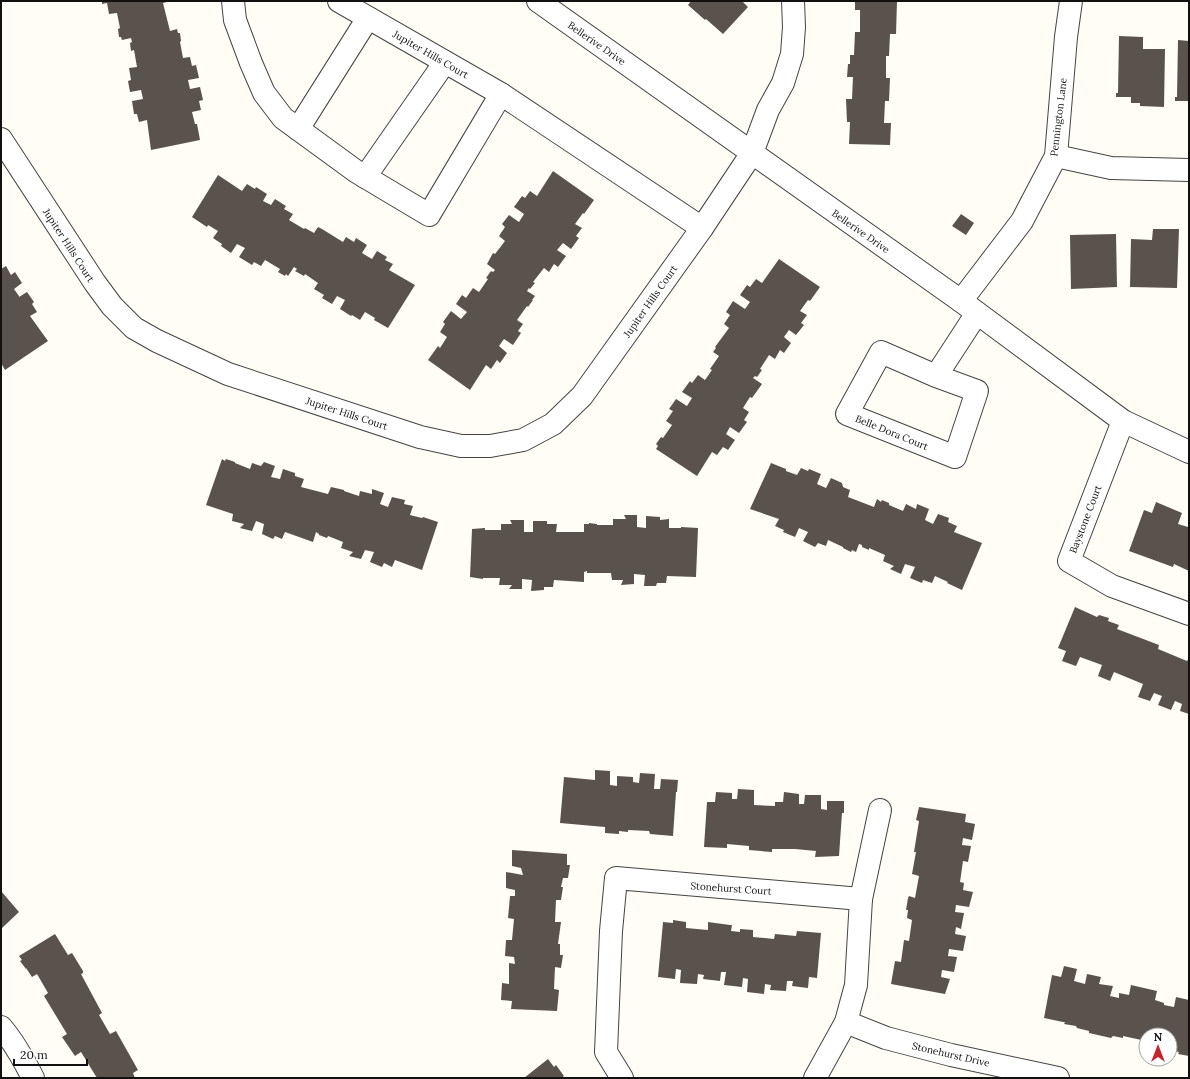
<svg xmlns="http://www.w3.org/2000/svg" width="1190" height="1079" font-family="Lora,serif">
  <style>
    .building { fill: #5a524d }
    .lines { fill: none; stroke-linecap: round; stroke-linejoin: round }
    .minor-casing { stroke: #444; stroke-width: 24 }
    .minor { stroke: #fff; stroke-width: 22 }
    .labels { text-anchor: middle; stroke-width: 4; stroke-linejoin: round; paint-order: stroke }
    .street-label { font-size: 10px; fill: #111; stroke: #fff }
  </style>
  <rect width="100%" height="100%" fill="#fffdf5"/>
  <g class="building">
    <polygon points="102,1 171,1 163,3 170,31 177,29 178,33 180,33 181,41 180,42 183,58 190,57 192,66 196,65 199,78 188,80 190,89 200,87 203,100 199,101 201,110 192,112 195,124 197,124 200,140 151,150 147,120 139,122 137,114 134,114 132,101 143,99 141,90 130,92 128,81 131,80 129,68 137,67 134,50 131,51 130,43 132,42 131,38 122,40 121,37 119,37 118,29 120,28 117,13 109,14 107,3 102,4"/>
    <polygon points="691,1 742,1 748,7 723,34 706,19 705,20 688,5"/>
    <polygon points="855,1 897,1 896,34 890,34 889,56 886,56 886,78 890,78 889,101 885,101 884,123 891,123 890,145 849,144 850,122 847,122 846,99 852,99 853,77 847,77 848,64 850,64 850,55 854,55 855,32 860,32 860,10 855,10"/>
    <polygon points="1119,36 1143,37 1143,49 1165,49 1164,107 1140,106 1140,103 1131,103 1131,97 1116,97 1116,93 1118,93"/>
    <polygon points="1178,40 1189,41 1189,101 1175,101 1175,97 1177,97"/>
    <polygon points="553,171 594,200 584,214 583,213 575,224 582,228 576,236 579,238 571,249 563,243 557,250 566,256 558,267 554,264 549,272 544,268 533,282 535,283 530,289 529,288 527,291 535,296 532,300 533,300 528,307 527,306 517,320 523,324 518,331 521,333 513,345 504,339 499,346 507,353 500,363 497,360 491,369 486,365 470,390 428,360 438,346 440,348 447,337 440,332 445,324 443,322 451,311 461,319 467,312 456,304 462,295 466,298 473,288 479,292 488,279 486,278 491,271 493,272 495,270 487,264 493,253 495,254 505,241 499,236 505,227 502,224 509,215 519,222 524,214 514,207 522,196 525,198 530,191 537,196"/>
    <polygon points="218,175 242,191 247,184 255,189 256,187 267,194 263,201 271,205 275,199 286,206 284,209 293,214 289,220 304,229 305,228 314,233 318,227 322,229 343,242 346,237 354,242 356,238 367,245 362,253 372,259 377,251 387,257 385,260 393,264 389,270 415,285 388,328 374,320 375,318 365,312 360,320 352,315 351,316 340,309 345,300 337,296 332,304 322,298 324,295 314,289 318,283 305,274 304,276 295,271 297,269 294,267 288,276 286,274 285,276 278,272 280,269 265,260 261,266 254,262 252,265 239,257 245,248 237,244 231,253 221,246 222,244 213,238 218,231 208,225 207,227 192,217"/>
    <polygon points="961,214 974,223 966,235 952,226"/>
    <polygon points="1153,229 1179,229 1177,288 1130,287 1131,239 1152,240"/>
    <polygon points="1116,234 1117,287 1071,289 1070,235"/>
    <polygon points="779,259 820,287 810,301 808,300 800,311 807,315 801,323 804,325 796,335 789,330 784,337 791,343 784,353 780,350 775,359 769,355 760,369 762,370 757,377 755,376 753,378 762,384 752,398 750,397 743,408 749,412 744,420 747,422 739,433 730,427 726,434 735,440 728,450 723,447 717,455 712,452 697,476 656,449 658,446 656,444 661,437 663,438 672,425 666,421 673,411 669,409 676,399 687,406 692,398 682,392 690,381 692,383 698,375 705,380 712,370 710,369 719,356 713,352 716,348 715,347 729,328 724,324 730,315 726,312 733,301 745,309 750,302 740,295 747,285 750,287 756,279 762,283"/>
    <polygon points="6,266 11,275 15,272 22,283 14,289 19,296 19,297 27,292 34,302 32,304 37,312 30,316 48,341 5,370 1,363 1,269"/>
    <polygon points="222,459 225,461 226,459 235,462 235,463 250,469 252,463 261,466 264,462 275,466 271,477 280,479 283,469 295,473 295,476 304,479 301,487 328,494 331,487 344,490 344,491 359,496 360,491 372,494 372,489 384,493 380,504 388,507 392,497 405,500 404,504 413,506 410,515 422,518 423,517 438,522 422,570 395,560 392,567 384,563 382,567 370,562 374,552 365,550 361,559 349,556 353,552 341,548 343,542 328,536 327,538 319,535 319,534 316,532 313,542 285,532 282,539 275,536 273,539 262,534 264,524 256,521 252,531 240,528 244,524 232,521 233,514 206,505"/>
    <polygon points="771,463 786,469 786,471 797,475 801,468 808,471 809,469 821,474 817,484 826,488 831,478 842,483 843,487 850,490 848,497 874,507 877,499 881,502 882,500 889,503 889,505 903,511 906,504 916,509 917,504 929,509 925,520 933,524 938,514 949,518 948,522 957,526 954,532 982,543 962,590 947,583 948,582 935,576 932,583 923,580 922,583 910,578 915,567 905,564 901,574 890,569 894,566 883,561 885,555 869,548 869,550 862,547 862,545 859,544 856,552 852,550 851,552 843,548 843,547 828,540 826,546 818,543 815,547 803,541 808,532 799,528 795,537 783,532 784,530 775,526 779,519 750,509"/>
    <polygon points="1156,502 1182,513 1178,524 1188,527 1189,524 1189,571 1174,564 1173,567 1129,551 1144,510 1152,513"/>
    <polygon points="624,515 637,515 637,527 646,528 646,516 660,517 660,520 669,519 669,528 681,528 681,527 698,528 696,577 667,576 666,583 657,583 656,586 644,586 645,575 634,574 634,584 621,585 623,580 612,580 611,573 587,573 587,571 584,572 584,582 554,580 553,587 544,587 544,590 531,591 532,580 522,579 522,589 509,589 512,585 499,585 500,578 483,578 483,579 470,577 472,529 485,528 485,530 501,530 501,524 512,524 510,520 524,520 524,532 533,532 533,521 547,521 547,524 557,524 556,532 584,532 584,524 589,524 589,523 597,524 597,525 613,525 613,519 626,519"/>
    <polygon points="1075,607 1097,617 1099,615 1109,618 1108,621 1119,625 1117,629 1159,645 1158,649 1187,661 1189,658 1189,714 1180,711 1182,704 1175,701 1171,710 1158,705 1162,696 1154,693 1150,701 1138,697 1143,684 1114,672 1110,681 1098,676 1102,665 1080,657 1076,666 1062,661 1066,651 1058,648"/>
    <polygon points="595,770 610,771 610,785 617,786 617,776 633,777 633,782 639,783 640,773 655,774 654,789 660,789 661,779 678,780 677,792 676,792 673,836 650,834 649,831 628,830 628,832 619,831 619,834 605,833 605,827 560,823 564,777 595,780"/>
    <polygon points="738,789 754,790 754,805 775,806 775,802 783,802 784,792 799,794 799,804 804,804 805,795 821,795 821,809 827,810 827,801 844,801 844,813 842,813 839,856 815,857 816,851 795,849 772,849 772,852 749,850 749,846 727,844 727,848 704,847 707,802 715,802 716,792 732,793 732,799 737,799"/>
    <polygon points="919,807 966,814 965,822 975,824 972,840 963,838 962,845 971,846 968,862 963,861 960,882 964,883 963,890 973,892 969,907 956,905 955,912 964,913 961,929 956,927 955,934 966,936 963,951 949,949 948,956 957,957 954,972 942,970 941,977 950,979 945,994 891,984 895,961 901,962 904,940 909,941 912,920 907,918 908,910 906,910 908,898 909,896 915,898 919,876 912,874 916,852 914,852 919,821 916,820"/>
    <polygon points="512,850 567,854 567,865 570,865 568,878 563,878 561,887 563,887 561,900 556,900 555,922 561,922 558,944 560,944 560,955 563,955 561,968 555,967 554,989 559,990 557,1011 511,1009 512,1001 501,1000 502,983 509,984 509,963 515,964 514,957 505,956 506,940 512,940 514,919 508,918 510,896 515,896 515,890 506,888 506,872 523,875 521,868 512,866"/>
    <polygon points="1,891 19,912 1,929"/>
    <polygon points="673,920 686,922 686,928 708,930 708,922 730,925 732,925 731,931 740,932 740,929 753,930 753,937 774,939 775,934 796,936 797,931 821,933 817,978 809,977 808,988 792,986 793,981 787,981 786,991 770,990 771,985 765,984 764,994 747,992 748,979 743,978 742,987 724,985 726,972 721,972 720,981 703,979 704,975 698,974 697,984 680,983 681,970 676,969 675,979 658,977 663,922 673,923"/>
    <polygon points="55,934 68,955 72,953 83,971 83,973 81,974 102,1013 99,1015 110,1034 116,1031 138,1070 133,1073 135,1078 97,1078 81,1052 75,1056 62,1037 67,1034 44,996 48,993 37,974 32,977 26,968 26,969 20,961 22,960 19,956"/>
    <polygon points="1064,966 1077,969 1074,981 1085,984 1087,974 1101,977 1099,984 1113,986 1110,996 1119,998 1119,993 1129,995 1131,985 1157,991 1155,1000 1164,1003 1164,1005 1174,1007 1176,997 1189,1000 1189,1056 1178,1054 1179,1052 1170,1050 1170,1035 1146,1035 1146,1041 1123,1036 1123,1038 1113,1036 1111,1038 1089,1033 1089,1031 1077,1028 1076,1026 1064,1024 1065,1022 1063,1022 1044,1018 1052,975 1061,977"/>
    <polygon points="548,1059 554,1067 556,1065 564,1076 561,1078 524,1078"/>
  </g>
  <g class="lines">
    <g class="minor-casing">
      <g id="minor">
        <polyline points="233,1 235,20 251,63 264,93 283,118 357,172 429,215 501,94"/>
        <polyline points="339,1 501,94 702,228"/>
        <polyline points="538,1 961,301 1123,421 1189,452"/>
        <polyline points="298,129 368,18"/>
        <polyline points="1,139 95,283 112,306 134,328 157,341 228,374 420,437 461,446 490,446 523,440 553,424 582,396 702,228 752,153 768,110 783,83 792,54 794,27 793,1"/>
        <polyline points="1056,156 1111,168 1189,170"/>
        <polyline points="365,177 445,62"/>
        <polyline points="961,301 1022,221 1056,156 1066,37 1071,1"/>
        <polyline points="936,376 977,391 955,457 847,414 881,352 936,376 977,313"/>
        <polyline points="1123,421 1069,561 1112,586 1189,614"/>
        <polyline points="861,899 880,810"/>
        <polyline points="846,1022 886,1038 951,1055 1058,1078"/>
        <path d="M1,1027C14,1042 24,1060 33,1078"/>
        <polyline points="622,1078 606,1052 611,931 616,878 861,899 856,985 846,1022 815,1078"/>
      </g>
    </g>
    <use href="#minor" class="minor"/>
  </g>
  <g class="labels">
    <g class="street-label">
      <text transform="translate(597 43) rotate(35)" y="4">Bellerive Drive</text>
      <text transform="translate(431 54) rotate(30)" y="4">Jupiter Hills Court</text>
      <text transform="translate(1058 117) rotate(-83)" y="4">Pennington Lane</text>
      <text transform="translate(861 231) rotate(35)" y="4">Bellerive Drive</text>
      <text transform="translate(69 245) rotate(57)" y="4">Jupiter Hills Court</text>
      <text transform="translate(650 301) rotate(-55)" y="4">Jupiter Hills Court</text>
      <text transform="translate(347 413) rotate(18)" y="4">Jupiter Hills Court</text>
      <text transform="translate(892 432) rotate(22)" y="4">Belle Dora Court</text>
      <text transform="translate(1085 519) rotate(-69)" y="4">Baystone Court</text>
      <text transform="translate(731 888) rotate(4)" y="4">Stonehurst Court</text>
      <text transform="translate(951 1054) rotate(13)" y="4">Stonehurst Drive</text>
    </g>
  </g>
  <rect width="1190" height="1079" fill="none" stroke="#111111" stroke-width="4"/>
  <g transform="translate(1158 1047)"><circle r="19" fill="#ffffff" stroke="#a0a0a0"/>
  <path d="M0-3L7 15L0 10L-7 15Z" fill="#c4262e"/>
  <text y="-6" font-size="11" font-weight="bold" text-anchor="middle" fill="#111111">N</text>
  </g>
  <path d="M14 1059v6h73v-6" fill="none" stroke="#111111" stroke-width="2"/>
  <text x="20" y="1059" font-size="12" fill="#111111" stroke="#ffffff" stroke-width="3" paint-order="stroke">20 m</text>
</svg>
